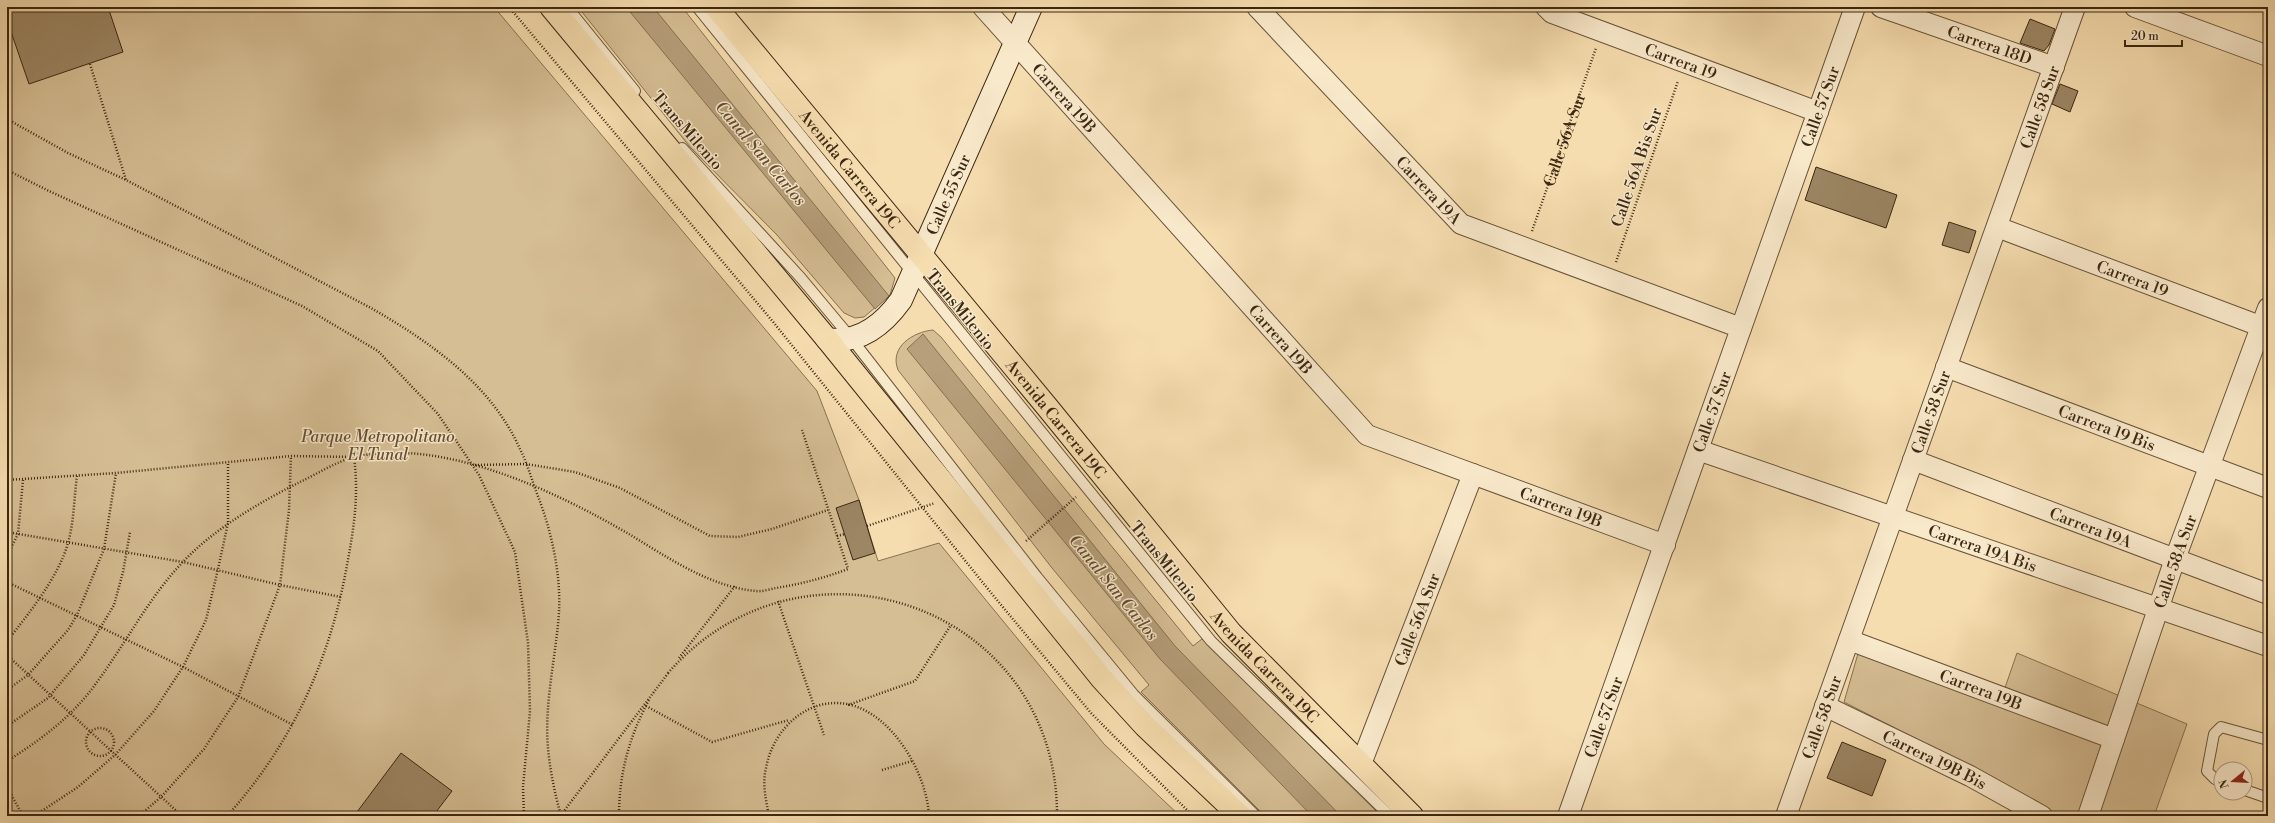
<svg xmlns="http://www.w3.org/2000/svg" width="2275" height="823" font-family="'Libre Bodoni',serif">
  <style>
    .green { fill: #d6be94; stroke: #887253 }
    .water { fill: #b69f7a; stroke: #856f50 }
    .building { fill: #9c8664; stroke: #3b2712 }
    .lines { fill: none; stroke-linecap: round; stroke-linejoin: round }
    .lane-casing { stroke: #6a5439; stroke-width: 12 }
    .street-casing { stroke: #6a5439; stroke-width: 22 }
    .secondary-casing { stroke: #3b2712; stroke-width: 24 }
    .primary-casing { stroke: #3b2712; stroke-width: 24 }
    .path { stroke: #3b2712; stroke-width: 2.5; stroke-dasharray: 1 2; stroke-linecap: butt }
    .lane { stroke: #f9e9cb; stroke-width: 10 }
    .street { stroke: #f9e9cb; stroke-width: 20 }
    .secondary { stroke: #f9e9cb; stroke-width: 22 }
    .primary { stroke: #f6ddaf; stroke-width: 22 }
    .labels { text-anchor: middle; stroke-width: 3; stroke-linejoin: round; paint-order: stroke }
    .street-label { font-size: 16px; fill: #3b2712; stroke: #f9e9cb }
    .park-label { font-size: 16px; font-style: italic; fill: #624d32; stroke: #f9e9cb }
    .water-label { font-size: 17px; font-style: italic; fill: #604b31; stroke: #f9e9cb }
  </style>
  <rect width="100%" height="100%" fill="#f6ddaf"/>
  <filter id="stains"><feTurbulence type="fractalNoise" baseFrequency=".005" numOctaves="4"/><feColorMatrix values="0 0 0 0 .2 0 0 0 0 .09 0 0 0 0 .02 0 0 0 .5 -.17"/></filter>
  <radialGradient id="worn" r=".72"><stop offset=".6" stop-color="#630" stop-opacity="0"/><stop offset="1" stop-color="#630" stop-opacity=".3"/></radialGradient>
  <g class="green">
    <polygon points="7,7 494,7 817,391 859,500 878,561 939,543 1104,744 1180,816 7,816"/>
    <polygon points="578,7 682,7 895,278 890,295 864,317 855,318 844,313 777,235 690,147"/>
    <path d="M933,330L941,337L1193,646L1202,639L1381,816H1265L1141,692L1149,685L1052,568L898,370C889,347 913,332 933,330Z"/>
    <polygon points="1859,650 2000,702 2017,653 2187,724 2154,816 2055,816 1987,775 1844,702"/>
  </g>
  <g class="water">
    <polygon points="626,7 653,7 889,296 875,309"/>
    <polygon points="923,334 1175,646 1341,816 1312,816 1160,659 907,349"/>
  </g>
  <g class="building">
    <polygon points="7,7 108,7 123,52 29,84 7,20"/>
    <polygon points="2030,19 2055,29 2049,45 2044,51 2020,43"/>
    <polygon points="2060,84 2078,91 2070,112 2052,104"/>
    <polygon points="1816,167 1897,195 1886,228 1805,200"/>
    <polygon points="1949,222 1976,231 1969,253 1942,245"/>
    <polygon points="859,500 875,553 853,560 836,508"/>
    <polygon points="1842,742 1886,760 1872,796 1827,778"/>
    <polygon points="401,753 452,791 433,816 354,816"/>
  </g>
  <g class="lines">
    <g class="lane-casing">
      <g id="lane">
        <polyline points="567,7 635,91"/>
        <polyline points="697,7 1211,641 1390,816"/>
        <polyline points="682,148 801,278 851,338 1037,577 1134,695 1256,816"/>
        <polyline points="2221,782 2215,779 2207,771 2214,734 2221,727 2268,740"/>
        <polyline points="2245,790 2268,798"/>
      </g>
    </g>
    <g class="street-casing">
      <g id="street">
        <path id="s2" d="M983,7L1367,435L1665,545"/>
        <path id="s3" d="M1257,7L1461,224L1741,328"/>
        <path id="s4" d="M1546,7L1552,13L1818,112"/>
        <path id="s5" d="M1881,7L2054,67"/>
        <polyline points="2135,7 2268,56"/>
        <path id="s6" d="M1997,227L2268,329"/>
        <path id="s7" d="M1946,367L2268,488"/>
        <path id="s8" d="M1698,450L2268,646"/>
        <path id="s9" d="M1913,460L2268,594"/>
        <path id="s10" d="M1849,640L2114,739"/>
        <path id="s11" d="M1825,706L1970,776L2042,816"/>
        <path id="s12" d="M1361,764L1473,474"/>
        <path id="s13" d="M1568,816L1855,7"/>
        <path id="s14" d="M1786,816L2075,7"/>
        <path id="s15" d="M2088,816L2175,559L2268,308"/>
      </g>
    </g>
    <g class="secondary-casing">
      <g id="secondary">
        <path id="s16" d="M827,339C859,344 883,325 901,300L1031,7"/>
      </g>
    </g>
    <g class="primary-casing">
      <g id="primary">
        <polyline points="551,7 827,339 1102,679 1145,726 1240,816"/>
        <path id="s17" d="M716,7L1048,408L1231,633L1412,816"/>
      </g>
    </g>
    <g class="path">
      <polyline points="509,7 774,323 992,594 1091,713 1193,816"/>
      <polyline points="90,64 126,180"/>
      <path d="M7,119L68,153L126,180L371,308C430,342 491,384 520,449C527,463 531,477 536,491C551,529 561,572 559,612C556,657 544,703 548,748C550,771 555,794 561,816"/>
      <polyline points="7,170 51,192 302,306 378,351 438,414 479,475 515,552 528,643 530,711 523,787 524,816"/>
      <path id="s1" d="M1532,231L1596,48"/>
      <polyline points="1616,262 1678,81"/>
      <polyline points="475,465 526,464 575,472 620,488 710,536 738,537 772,529 828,510"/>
      <path d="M7,480L116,473L291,456L354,457C359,495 354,528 347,565C330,660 292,744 227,816"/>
      <polyline points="867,526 935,503"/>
      <polyline points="7,532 183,562 280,585 341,597"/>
      <polyline points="837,536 845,534"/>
      <polyline points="1026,541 1076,497"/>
      <polyline points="7,556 18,534 23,480"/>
      <polyline points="7,582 183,667 293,725"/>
      <polyline points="778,601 824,735"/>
      <path d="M7,641C28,615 59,576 68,543C74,522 74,498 77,476"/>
      <polyline points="7,655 182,816"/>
      <polyline points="679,658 735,586"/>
      <path d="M668,673C805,517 1058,607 1057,816"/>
      <polyline points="7,690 28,675 68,630 77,615 104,549 116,473"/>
      <polyline points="848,705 915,681 951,625"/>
      <polyline points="646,706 712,742 789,720"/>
      <polyline points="7,726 48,698 84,655 114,605 123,572 130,532"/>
      <circle cx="100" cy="742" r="14"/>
      <path d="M7,761C41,740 74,715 97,682C126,643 148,599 181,564C212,530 260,502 300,482C317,474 337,461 355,457C442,437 555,491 629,534C667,557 710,587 756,591C762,592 770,589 776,588C801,584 824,578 848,569L802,430"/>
      <polyline points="882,770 912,761"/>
      <polyline points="7,787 23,816"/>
      <polyline points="561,815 669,672"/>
      <polyline points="34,816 78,787 115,755 154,711 183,667 206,620 218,569 228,523 228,463"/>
      <polyline points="139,816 162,796 204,749 238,697 280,585 289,510 291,456"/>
      <path d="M619,816C619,774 629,737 649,700"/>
      <path d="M769,816C766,800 762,784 766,768C772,734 800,703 836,703C887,703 927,771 929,816"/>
    </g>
    <use href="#lane" class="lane"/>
    <use href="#street" class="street"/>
    <use href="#secondary" class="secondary"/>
    <use href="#primary" class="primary"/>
  </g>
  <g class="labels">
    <g class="street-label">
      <text dy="6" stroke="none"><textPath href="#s5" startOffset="115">Carrera 18D</textPath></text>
      <text dy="6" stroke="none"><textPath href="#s4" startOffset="146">Carrera 19</textPath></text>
      <text dy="6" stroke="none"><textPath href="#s2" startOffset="122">Carrera 19B</textPath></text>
      <text dy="6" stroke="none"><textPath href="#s13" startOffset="753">Calle 57 Sur</textPath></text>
      <text dy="6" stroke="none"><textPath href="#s14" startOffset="753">Calle 58 Sur</textPath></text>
      <text transform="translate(688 130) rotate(49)" y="6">TransMilenio</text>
      <text dy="6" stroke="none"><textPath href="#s1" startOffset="97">Calle 56A Sur</textPath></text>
      <text transform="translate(1636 167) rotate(-71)" y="6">Calle 56A Bis Sur</text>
      <text dy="6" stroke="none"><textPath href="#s17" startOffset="210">Avenida Carrera 19C</textPath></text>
      <text dy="6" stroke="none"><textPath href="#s3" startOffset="251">Carrera 19A</textPath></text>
      <text dy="6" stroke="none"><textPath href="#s16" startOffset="204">Calle 55 Sur</textPath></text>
      <text dy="6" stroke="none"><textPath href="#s6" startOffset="145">Carrera 19</textPath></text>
      <text transform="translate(961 309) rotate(51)" y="6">TransMilenio</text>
      <text dy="6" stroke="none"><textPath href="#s2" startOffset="446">Carrera 19B</textPath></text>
      <text dy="6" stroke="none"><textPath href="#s13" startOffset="429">Calle 57 Sur</textPath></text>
      <text dy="6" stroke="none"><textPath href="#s14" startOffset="429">Calle 58 Sur</textPath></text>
      <text dy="6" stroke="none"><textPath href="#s17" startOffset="534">Avenida Carrera 19C</textPath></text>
      <text dy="6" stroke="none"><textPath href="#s7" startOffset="172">Carrera 19 Bis</textPath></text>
      <text dy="6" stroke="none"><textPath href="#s2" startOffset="782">Carrera 19B</textPath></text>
      <text dy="6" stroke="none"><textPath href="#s9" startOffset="190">Carrera 19A</textPath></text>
      <text dy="6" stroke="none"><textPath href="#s8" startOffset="301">Carrera 19A Bis</textPath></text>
      <text transform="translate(1165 561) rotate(51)" y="6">TransMilenio</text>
      <text dy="6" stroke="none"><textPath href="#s15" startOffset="269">Calle 58A Sur</textPath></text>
      <text dy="6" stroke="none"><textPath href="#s12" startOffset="155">Calle 56A Sur</textPath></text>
      <text dy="6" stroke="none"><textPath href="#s17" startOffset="858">Avenida Carrera 19C</textPath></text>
      <text dy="6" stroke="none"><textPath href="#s10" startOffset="141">Carrera 19B</textPath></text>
      <text dy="6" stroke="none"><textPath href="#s13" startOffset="105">Calle 57 Sur</textPath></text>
      <text dy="6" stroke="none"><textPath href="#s14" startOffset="105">Calle 58 Sur</textPath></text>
      <text dy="6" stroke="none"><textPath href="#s11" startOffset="122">Carrera 19B Bis</textPath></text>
    </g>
    <g class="park-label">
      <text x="378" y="442">Parque Metropolitano<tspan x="378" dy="18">El Tunal</tspan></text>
    </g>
    <g class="water-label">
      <text transform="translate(761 153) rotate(50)" y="6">Canal San Carlos</text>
      <text transform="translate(1114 587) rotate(51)" y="6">Canal San Carlos</text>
    </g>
  </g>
  <rect width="2275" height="823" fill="none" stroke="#f6ddaf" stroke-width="24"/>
  <rect x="8" y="8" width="2259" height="807" fill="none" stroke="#3b2712" stroke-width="2"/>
  <rect x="12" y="12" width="2251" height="799" fill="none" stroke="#3b2712"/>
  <g transform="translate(2233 781) rotate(252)"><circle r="19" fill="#f9e9cb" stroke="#ad9b81"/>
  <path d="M0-3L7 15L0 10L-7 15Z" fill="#8f2418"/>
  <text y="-6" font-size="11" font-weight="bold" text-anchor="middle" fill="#3b2712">N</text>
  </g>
  <path d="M2125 40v6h57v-6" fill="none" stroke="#3b2712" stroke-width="2"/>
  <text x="2131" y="40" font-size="12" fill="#3b2712" stroke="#f9e9cb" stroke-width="3" paint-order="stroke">20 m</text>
  <rect width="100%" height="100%" filter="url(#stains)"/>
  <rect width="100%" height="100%" fill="url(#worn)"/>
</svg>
